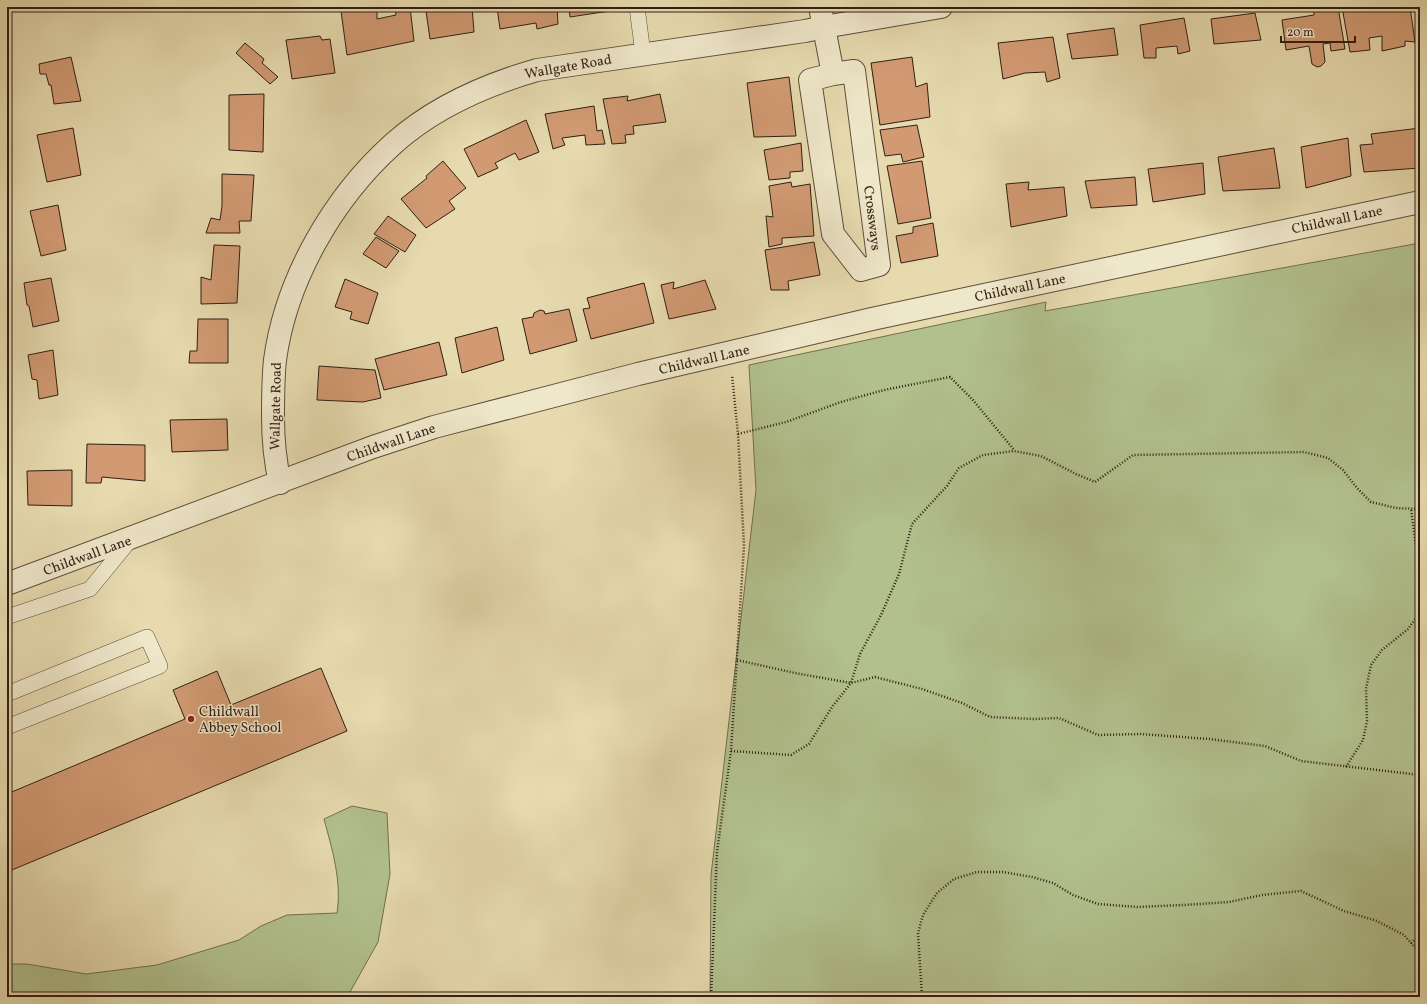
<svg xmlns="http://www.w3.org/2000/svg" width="1427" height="1004" font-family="Vollkorn,serif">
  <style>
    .green { fill: #b1c08d; stroke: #707050 }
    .building { fill: #d19a73; stroke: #301f14 }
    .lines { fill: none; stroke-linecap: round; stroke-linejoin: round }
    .lane-casing { stroke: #5e4e3a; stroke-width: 16 }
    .street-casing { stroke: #5e4e3a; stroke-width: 24 }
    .path { stroke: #301f14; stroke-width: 2.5; stroke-dasharray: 1 2; stroke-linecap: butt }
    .lane { stroke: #efe7ca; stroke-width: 15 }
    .street { stroke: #efe7ca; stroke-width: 22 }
    .poi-dot { fill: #8f2418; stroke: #efe7ca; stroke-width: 1.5 }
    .labels { text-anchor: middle; stroke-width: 3; stroke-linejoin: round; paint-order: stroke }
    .street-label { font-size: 14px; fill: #301f14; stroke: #efe7ca }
    .poi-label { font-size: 14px; fill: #301f14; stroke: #efe7ca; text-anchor: start }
  </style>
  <rect width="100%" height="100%" fill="#e6daae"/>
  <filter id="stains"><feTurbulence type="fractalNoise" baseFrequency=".005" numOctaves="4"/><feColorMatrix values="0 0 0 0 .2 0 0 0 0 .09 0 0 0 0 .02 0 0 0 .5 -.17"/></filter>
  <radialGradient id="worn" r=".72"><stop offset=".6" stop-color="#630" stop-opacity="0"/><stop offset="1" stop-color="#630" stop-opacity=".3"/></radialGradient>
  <g class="green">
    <polygon points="1420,243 1420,997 710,997 711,875 756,490 749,365 1046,302 1045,311"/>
    <path d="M352,806L387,813L390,874L378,942L350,992L341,997H7V964H27L86,974L157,965L239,940L261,926L287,915L337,913C342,881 332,849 324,819Z"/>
  </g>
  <g class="building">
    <polygon points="395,7 410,7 414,41 347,55 341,11 377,8 377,19 396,15"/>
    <polygon points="455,7 472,7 474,32 430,39 426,11"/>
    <polygon points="497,7 557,7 558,24 537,29 536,23 500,29"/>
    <polygon points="569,7 615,7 616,10 570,17"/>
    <polygon points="1326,7 1338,7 1345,49 1331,51 1330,43 1323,44 1325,62 1321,66 1317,67 1312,64 1309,46 1286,50 1282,20 1314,15 1314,9"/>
    <polygon points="1342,7 1410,7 1415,42 1405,41 1405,46 1382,51 1382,36 1369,38 1370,50 1350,52"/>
    <polygon points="1415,7 1420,7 1420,39"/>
    <polygon points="1255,13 1261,40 1214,44 1211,19"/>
    <polygon points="1184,18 1190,51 1178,54 1177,46 1156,48 1156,58 1144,58 1140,25"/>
    <polygon points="1114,28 1118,55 1072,59 1067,34"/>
    <polygon points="320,36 322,40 330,39 335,73 292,79 286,40"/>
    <polygon points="1053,37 1060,78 1047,82 1045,72 1025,73 1003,79 998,43"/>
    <polygon points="245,43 264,59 262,63 278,77 270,84 236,53"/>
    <polygon points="71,57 81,101 54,104 51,85 49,85 46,74 40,74 39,64"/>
    <polygon points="912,57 916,87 927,83 930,117 880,125 871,63"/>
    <polygon points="789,77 796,136 754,137 747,83"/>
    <polygon points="264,94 263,152 229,150 229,95"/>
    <polygon points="660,94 666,122 633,126 634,134 625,135 626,143 612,144 603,99 628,96 627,101"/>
    <polygon points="594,106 597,131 602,130 605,144 586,145 585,135 562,138 565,145 553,149 545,114"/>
    <polygon points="526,120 539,152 519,160 515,153 495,163 498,168 478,177 464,149"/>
    <polygon points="917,125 924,157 903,162 901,154 885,156 880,130"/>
    <polygon points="73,128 81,175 47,182 37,135"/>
    <polygon points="1420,128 1420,168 1364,172 1360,145 1373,144 1371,134"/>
    <polygon points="1348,138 1351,176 1306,188 1301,147"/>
    <polygon points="801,143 803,171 790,172 790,178 769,180 764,150"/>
    <polygon points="1274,148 1280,188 1223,191 1218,157"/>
    <polygon points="443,161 466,188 449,201 455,209 426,228 401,199 427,178 426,176"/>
    <polygon points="922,161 931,218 898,224 887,166"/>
    <polygon points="1203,163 1205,194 1153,202 1148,169"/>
    <polygon points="222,174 254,175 251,221 239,221 240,233 206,233 211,218 220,220 222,206"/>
    <polygon points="1135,177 1137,205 1091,208 1085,181"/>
    <polygon points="791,182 792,187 810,184 814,236 782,238 782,244 769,247 766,216 773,217 769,186"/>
    <polygon points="1029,182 1028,190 1064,187 1067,216 1011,227 1006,184"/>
    <polygon points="58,205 66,250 41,256 30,211"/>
    <polygon points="388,216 416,235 405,252 374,234"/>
    <polygon points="933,223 938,256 901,263 896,236 913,233 913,227"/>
    <polygon points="376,237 399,251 386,268 363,254"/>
    <polygon points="814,242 820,275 788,281 789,290 771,290 765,250"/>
    <polygon points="214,245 240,246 237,303 201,304 201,277 211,280"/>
    <polygon points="51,278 59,321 33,327 29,306 27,305 24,283"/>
    <polygon points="345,279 378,293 368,324 350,319 352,312 335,307"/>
    <polygon points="705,280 716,309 669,319 661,285 674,282 673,289"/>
    <polygon points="644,283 654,323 591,339 583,309 590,308 587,298"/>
    <polygon points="569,309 577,341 530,354 522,319 533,317 534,313 540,310 544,311 545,314"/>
    <polygon points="198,319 228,319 228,363 189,363 190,351 197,351"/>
    <polygon points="497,327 504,360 462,373 455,338"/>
    <polygon points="439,342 447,375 384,390 375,359"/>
    <polygon points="53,350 58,395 39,399 37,380 32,379 28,355"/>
    <polygon points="319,366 375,370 381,398 363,402 317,400"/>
    <polygon points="227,419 228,450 172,452 170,420"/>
    <polygon points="87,444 145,445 145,481 102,477 101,483 86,483"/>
    <polygon points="72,470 72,506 28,505 27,471"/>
    <polygon points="321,668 347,731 7,872 7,794 185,719 173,690 217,671 231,705"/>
  </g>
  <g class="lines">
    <g class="lane-casing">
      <g id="lane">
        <polyline points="637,7 643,54"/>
        <polyline points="7,617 90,589 131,539"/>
        <polyline points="7,694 147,637 160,666 7,727"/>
      </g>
    </g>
    <g class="street-casing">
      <g id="street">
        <polyline points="820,7 833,74 854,71 879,265 861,270 833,234 810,80 833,74"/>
        <path d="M280,483C275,461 273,439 273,417C273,398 273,379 275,360C286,279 333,198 393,144C434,107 485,85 537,70L805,31L824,27L941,7"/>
        <polyline points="7,584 373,447 434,427 638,374 872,319 1420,202"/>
      </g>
    </g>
    <g class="path">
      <polyline points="738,434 786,422 841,402 884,390 950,377 973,400 1014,450"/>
      <polyline points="737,660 795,673 851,683 875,677 922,689 962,703 990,717 1034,719 1059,718 1098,735 1141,734 1209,739 1265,746 1301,761 1420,775"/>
      <polyline points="731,751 791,755 809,744 832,707 851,683 860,654 881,615 899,574 912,524 947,486 959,468 983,455 1014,451 1041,456 1076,474 1095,482 1133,455 1304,452 1328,458 1343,470 1357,488 1371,502 1396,508 1420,509"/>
      <polyline points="1346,767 1363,740 1367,721 1366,689 1371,665 1382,650 1408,629 1419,614 1420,577 1411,509"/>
      <polyline points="1411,943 1420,935"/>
      <polyline points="711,997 717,852 731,751 744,546 738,434 732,375"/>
      <polyline points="922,997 918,933 923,915 937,893 954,879 977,872 1003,872 1032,877 1053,883 1073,895 1098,904 1137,907 1184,905 1229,902 1262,895 1301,891 1344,911 1377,921 1404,935 1420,953"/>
      <polyline points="1419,997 1420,996"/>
    </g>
    <use href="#lane" class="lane"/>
    <use href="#street" class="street"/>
  </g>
  <circle class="poi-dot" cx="191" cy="719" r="4"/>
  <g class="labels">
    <g class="street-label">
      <text transform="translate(568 66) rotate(-10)" y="5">Wallgate Road</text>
      <text transform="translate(873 218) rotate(83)" y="5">Crossways</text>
      <text transform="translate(1337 219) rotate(-12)" y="5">Childwall Lane</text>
      <text transform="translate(1020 287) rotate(-12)" y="5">Childwall Lane</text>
      <text transform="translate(704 359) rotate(-13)" y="5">Childwall Lane</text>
      <text transform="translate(275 406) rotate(-89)" y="5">Wallgate Road</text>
      <text transform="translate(391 442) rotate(-19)" y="5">Childwall Lane</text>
      <text transform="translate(87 555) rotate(-20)" y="5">Childwall Lane</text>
    </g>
    <g class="poi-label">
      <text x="199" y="716">Childwall<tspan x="199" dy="16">Abbey School</tspan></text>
    </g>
  </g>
  <rect width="1427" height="1004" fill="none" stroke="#e6daae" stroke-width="24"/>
  <rect x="8" y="8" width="1411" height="988" fill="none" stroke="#301f14" stroke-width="2"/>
  <rect x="12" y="12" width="1403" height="980" fill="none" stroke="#301f14"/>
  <path d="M1281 36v6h74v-6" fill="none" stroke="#301f14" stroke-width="2"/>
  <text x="1287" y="36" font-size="12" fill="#301f14" stroke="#efe7ca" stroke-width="3" paint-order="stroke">20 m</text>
  <rect width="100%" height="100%" filter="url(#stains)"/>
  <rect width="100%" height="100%" fill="url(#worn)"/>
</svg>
